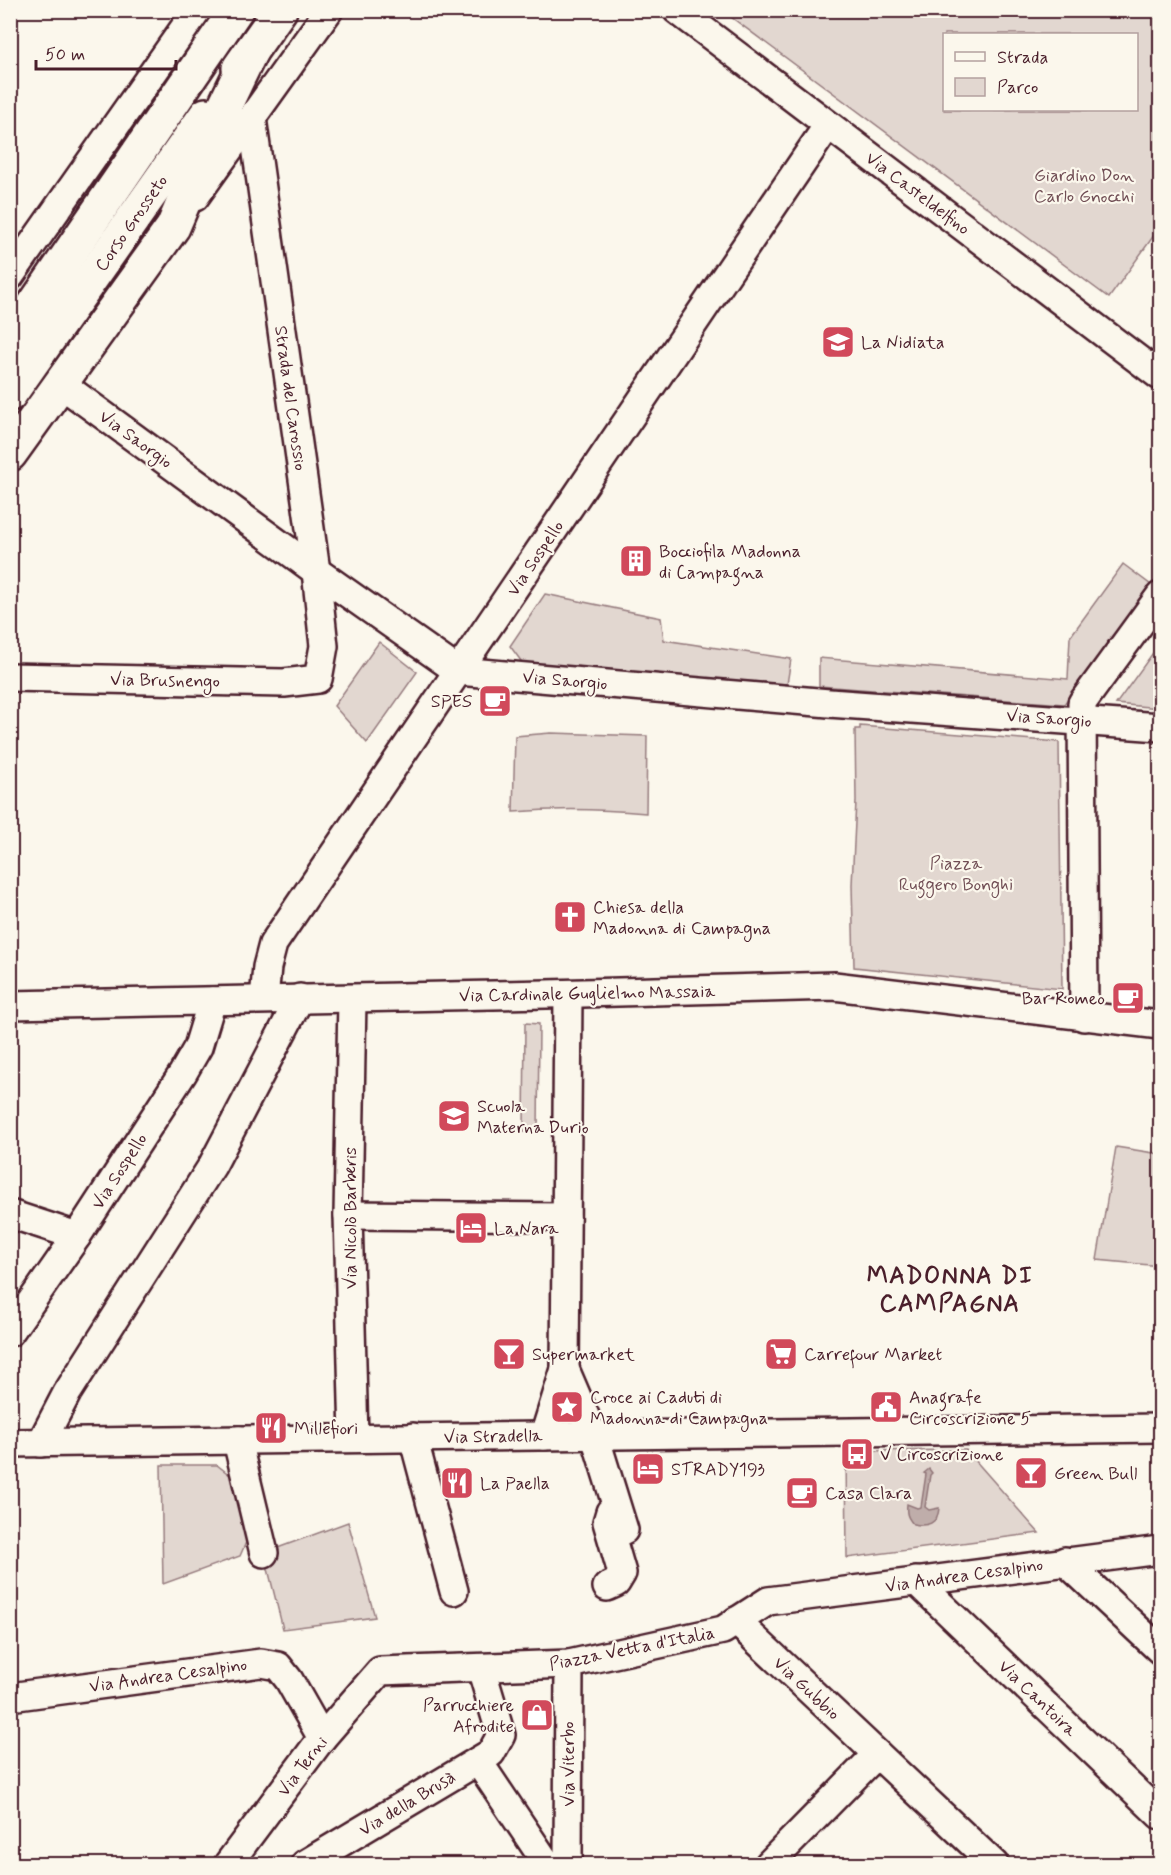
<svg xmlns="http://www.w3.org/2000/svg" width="1171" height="1875" font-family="Mynerve,sans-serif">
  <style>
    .green { fill: #e2d7d0; stroke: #967b7e; stroke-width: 1.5; fill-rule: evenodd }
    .water { fill: #bfadaa; stroke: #907477; stroke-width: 1.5 }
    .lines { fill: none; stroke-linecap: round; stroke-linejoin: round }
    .minor-casing { stroke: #4a1f2b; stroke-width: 32 }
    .major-casing { stroke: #4a1f2b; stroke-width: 38 }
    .minor { stroke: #fbf7ec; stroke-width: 27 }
    .major { stroke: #fbf7ec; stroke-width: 33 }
    .labels { text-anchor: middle; stroke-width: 4.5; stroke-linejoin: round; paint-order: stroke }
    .park-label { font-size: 18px; fill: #704d54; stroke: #fbf7ec }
    .street-label { font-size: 18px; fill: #4a1f2b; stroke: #fbf7ec }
    .poi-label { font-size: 18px; fill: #4a1f2b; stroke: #fbf7ec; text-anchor: start }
    .district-label { font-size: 24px; font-weight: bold; letter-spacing: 1.5px; fill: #4a1f2b; stroke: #fbf7ec }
  </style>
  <rect width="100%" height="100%" fill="#fbf7ec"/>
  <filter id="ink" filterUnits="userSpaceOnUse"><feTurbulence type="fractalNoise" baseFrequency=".0167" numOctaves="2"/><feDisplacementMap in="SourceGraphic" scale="12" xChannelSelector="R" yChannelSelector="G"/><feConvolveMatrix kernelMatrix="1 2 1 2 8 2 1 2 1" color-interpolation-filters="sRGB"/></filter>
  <g filter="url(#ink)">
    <g class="green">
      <path d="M736,10L1160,11V227L1109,298L731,17ZM944,34H1136V110H944Z"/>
      <polygon points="1123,564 1151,585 1064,704 819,686 819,658 1068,679 1070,637"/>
      <polygon points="545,594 661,618 664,640 791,659 787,684 524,665 510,646"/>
      <polygon points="379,642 417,672 367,743 334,706"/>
      <polygon points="1160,643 1160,708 1116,704"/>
      <polygon points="860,726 1059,742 1062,989 854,967 852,885 856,801 855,729 860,729"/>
      <path d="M551,733L647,736L646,813C602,809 558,808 513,812L515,736Z"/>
      <polygon points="525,1023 539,1024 538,1132 524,1132"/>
      <polygon points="1116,1147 1160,1154 1160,1266 1097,1260"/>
      <polygon points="966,1450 1039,1533 847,1558 846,1451"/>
      <polygon points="161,1465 217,1465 231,1476 247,1540 240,1556 163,1584"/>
      <polygon points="348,1522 375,1617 283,1629 264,1553"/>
    </g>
    <path class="water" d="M929,1469L932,1473L930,1475L925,1507L929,1510L939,1508C938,1524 927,1527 913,1524C907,1517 906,1513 907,1504L917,1508L921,1507L926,1474L924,1473Z"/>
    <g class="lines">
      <g class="minor-casing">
        <g id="minor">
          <polyline points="677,10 1160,376"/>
          <polyline points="195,197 329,10"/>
          <polyline points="10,276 197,10"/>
          <polyline points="61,384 316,571 458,671 829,703 1160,727"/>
          <polyline points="10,677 284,683 318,679 324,646 316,571 252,118"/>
          <polyline points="264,999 267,967 273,944 828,125"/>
          <polyline points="352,999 348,1215 354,1438"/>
          <polyline points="10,1005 547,994 834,986 1160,1025"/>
          <polyline points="1084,1017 1082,703 1160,596"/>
          <polyline points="10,1214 77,1236"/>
          <polyline points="348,1215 566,1217"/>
          <polyline points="10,1332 77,1236 183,1073 198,1047 212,1001"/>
          <polyline points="565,1369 598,1446 624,1530"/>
          <polyline points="544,1436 565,1369 568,994"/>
          <polyline points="413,1437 454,1591"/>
          <polyline points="239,1440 239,1449 264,1553"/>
          <polyline points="10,1443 1160,1428"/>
          <polyline points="41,1443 67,1393 212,1166 300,998"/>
          <polyline points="1065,1561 1160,1650"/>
          <polyline points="916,1581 1160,1815"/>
          <polyline points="607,1587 616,1583 622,1573 607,1522 610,1512"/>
          <polyline points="736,1621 994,1864"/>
          <polyline points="10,1697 261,1663 278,1666 289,1680 322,1738"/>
          <polyline points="478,1761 545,1861 550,1864"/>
          <polyline points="228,1864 322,1738 380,1671 569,1664 723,1630 768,1601 1160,1550"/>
          <polyline points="305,1864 491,1753 501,1735 481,1668"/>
          <polyline points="568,1864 569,1664"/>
          <polyline points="769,1864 877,1754"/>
        </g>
      </g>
      <g class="major-casing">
        <g id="major">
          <polyline points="239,68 280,10"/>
          <polyline points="10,340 236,10"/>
          <polyline points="10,394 206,115"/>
          <polyline points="10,454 173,227 225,105 251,51"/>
        </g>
      </g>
      <use href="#minor" class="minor"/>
      <use href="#major" class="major"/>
    </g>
  </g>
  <defs>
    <g id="school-square" transform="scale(1.725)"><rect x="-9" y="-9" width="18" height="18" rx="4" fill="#d1495b" stroke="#fbf7ec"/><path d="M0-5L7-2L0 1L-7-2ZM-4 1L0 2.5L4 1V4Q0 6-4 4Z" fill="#fff"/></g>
    <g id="building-square" transform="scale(1.725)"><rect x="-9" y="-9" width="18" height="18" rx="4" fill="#d1495b" stroke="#fbf7ec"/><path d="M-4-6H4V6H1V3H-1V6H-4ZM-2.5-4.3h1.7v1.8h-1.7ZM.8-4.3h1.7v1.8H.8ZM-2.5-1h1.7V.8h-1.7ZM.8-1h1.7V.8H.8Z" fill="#fff"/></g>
    <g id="cafe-square" transform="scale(1.725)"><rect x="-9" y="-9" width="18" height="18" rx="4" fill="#d1495b" stroke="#fbf7ec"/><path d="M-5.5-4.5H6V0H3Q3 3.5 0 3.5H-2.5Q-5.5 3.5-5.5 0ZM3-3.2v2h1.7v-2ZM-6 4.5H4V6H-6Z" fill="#fff"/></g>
    <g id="church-square" transform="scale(1.725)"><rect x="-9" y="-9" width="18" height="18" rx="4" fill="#d1495b" stroke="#fbf7ec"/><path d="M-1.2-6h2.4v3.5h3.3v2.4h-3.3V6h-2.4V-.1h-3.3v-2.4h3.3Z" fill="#fff"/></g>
    <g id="hotel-square" transform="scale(1.725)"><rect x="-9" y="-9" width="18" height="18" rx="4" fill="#d1495b" stroke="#fbf7ec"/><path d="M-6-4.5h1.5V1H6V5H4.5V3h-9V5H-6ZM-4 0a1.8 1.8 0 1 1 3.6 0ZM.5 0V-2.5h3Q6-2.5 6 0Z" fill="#fff"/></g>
    <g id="bar-square" transform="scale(1.725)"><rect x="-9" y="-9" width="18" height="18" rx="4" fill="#d1495b" stroke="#fbf7ec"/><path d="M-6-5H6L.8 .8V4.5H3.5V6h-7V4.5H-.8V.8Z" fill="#fff"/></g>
    <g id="supermarket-square" transform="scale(1.725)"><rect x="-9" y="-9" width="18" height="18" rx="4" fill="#d1495b" stroke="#fbf7ec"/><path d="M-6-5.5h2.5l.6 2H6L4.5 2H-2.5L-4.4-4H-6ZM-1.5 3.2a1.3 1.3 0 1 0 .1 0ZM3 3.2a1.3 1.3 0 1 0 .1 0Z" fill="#fff"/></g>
    <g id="sight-square" transform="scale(1.725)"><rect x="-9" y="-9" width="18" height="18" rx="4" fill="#d1495b" stroke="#fbf7ec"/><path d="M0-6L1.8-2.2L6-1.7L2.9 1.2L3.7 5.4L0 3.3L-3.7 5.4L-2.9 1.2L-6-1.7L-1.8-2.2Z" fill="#fff"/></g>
    <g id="civic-square" transform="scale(1.725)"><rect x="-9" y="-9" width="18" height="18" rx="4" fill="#d1495b" stroke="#fbf7ec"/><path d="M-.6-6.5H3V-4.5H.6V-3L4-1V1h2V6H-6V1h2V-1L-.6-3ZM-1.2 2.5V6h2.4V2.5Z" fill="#fff"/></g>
    <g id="restaurant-square" transform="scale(1.725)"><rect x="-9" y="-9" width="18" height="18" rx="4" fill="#d1495b" stroke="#fbf7ec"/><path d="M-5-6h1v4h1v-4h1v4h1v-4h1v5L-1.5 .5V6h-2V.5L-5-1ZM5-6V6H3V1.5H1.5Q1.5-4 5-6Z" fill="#fff"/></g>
    <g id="bus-square" transform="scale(1.725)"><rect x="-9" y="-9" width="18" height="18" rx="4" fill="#d1495b" stroke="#fbf7ec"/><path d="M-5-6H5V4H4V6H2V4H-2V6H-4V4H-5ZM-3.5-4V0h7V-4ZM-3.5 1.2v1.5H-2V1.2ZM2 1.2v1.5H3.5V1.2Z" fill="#fff"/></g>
    <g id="shop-square" transform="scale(1.725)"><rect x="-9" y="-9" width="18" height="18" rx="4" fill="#d1495b" stroke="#fbf7ec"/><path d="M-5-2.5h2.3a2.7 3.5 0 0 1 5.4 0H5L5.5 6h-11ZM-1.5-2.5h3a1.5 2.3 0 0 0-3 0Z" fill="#fff"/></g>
  </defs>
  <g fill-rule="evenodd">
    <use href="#school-square" x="838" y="342"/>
    <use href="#building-square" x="636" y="561"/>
    <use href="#cafe-square" x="495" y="701"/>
    <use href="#church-square" x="570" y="917"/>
    <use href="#cafe-square" x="1128" y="998"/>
    <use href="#school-square" x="454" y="1116"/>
    <use href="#hotel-square" x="471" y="1228"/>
    <use href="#bar-square" x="509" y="1354"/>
    <use href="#supermarket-square" x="781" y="1354"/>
    <use href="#sight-square" x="567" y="1407"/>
    <use href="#civic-square" x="886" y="1407"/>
    <use href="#restaurant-square" x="271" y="1428"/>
    <use href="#bus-square" x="857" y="1454"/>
    <use href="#hotel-square" x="648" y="1469"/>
    <use href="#bar-square" x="1031" y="1473"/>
    <use href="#restaurant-square" x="457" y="1483"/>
    <use href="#cafe-square" x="802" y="1493"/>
    <use href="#shop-square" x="537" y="1715"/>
  </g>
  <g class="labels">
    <g class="park-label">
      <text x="1084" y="181">Giardino Don<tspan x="1084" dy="21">Carlo Gnocchi</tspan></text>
      <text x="956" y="869">Piazza<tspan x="956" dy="21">Ruggero Bonghi</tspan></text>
    </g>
    <g class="street-label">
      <text transform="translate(918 193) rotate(37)" y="6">Via Casteldelfino</text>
      <text transform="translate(131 223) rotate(-55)" y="6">Corso Grosseto</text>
      <text transform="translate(291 398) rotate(82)" y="6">Strada del Carossio</text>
      <text transform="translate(136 439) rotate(36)" y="6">Via Saorgio</text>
      <text transform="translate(535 558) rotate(-56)" y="6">Via Sospello</text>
      <text transform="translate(165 680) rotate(1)" y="6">Via Brusnengo</text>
      <text transform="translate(565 680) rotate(5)" y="6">Via Saorgio</text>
      <text transform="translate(1049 718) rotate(4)" y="6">Via Saorgio</text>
      <text transform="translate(587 993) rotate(-1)" y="6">Via Cardinale Guglielmo Massaia</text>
      <text transform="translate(119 1171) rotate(-57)" y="6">Via Sospello</text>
      <text transform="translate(350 1218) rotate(-90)" y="6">Via Nicolò Barberis</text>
      <text transform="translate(493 1436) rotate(-1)" y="6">Via Stradella</text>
      <text transform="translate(964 1575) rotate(-8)" y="6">Via Andrea Cesalpino</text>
      <text transform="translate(632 1648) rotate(-11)" y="6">Piazza Vetta d'Italia</text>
      <text transform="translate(168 1675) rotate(-8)" y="6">Via Andrea Cesalpino</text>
      <text transform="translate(807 1688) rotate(43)" y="6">Via Gubbio</text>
      <text transform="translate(1038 1698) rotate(44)" y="6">Via Cantoira</text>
      <text transform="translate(568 1764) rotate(-90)" y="6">Via Viterbo</text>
      <text transform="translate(302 1766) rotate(-53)" y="6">Via Terni</text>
      <text transform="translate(407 1803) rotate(-31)" y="6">Via della Brusà</text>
    </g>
    <g class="poi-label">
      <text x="861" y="348">La Nidiata</text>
      <text x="659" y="557">Bocciofila Madonna<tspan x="659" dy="21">di Campagna</tspan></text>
      <text x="472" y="707" text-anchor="end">SPES</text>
      <text x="593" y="913">Chiesa della<tspan x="593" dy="21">Madonna di Campagna</tspan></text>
      <text x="1105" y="1004" text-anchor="end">Bar Romeo</text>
      <text x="477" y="1112">Scuola<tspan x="477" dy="21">Materna Durio</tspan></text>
      <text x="494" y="1234">La Nara</text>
      <text x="532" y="1360">Supermarket</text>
      <text x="804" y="1360">Carrefour Market</text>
      <text x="590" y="1403">Croce ai Caduti di<tspan x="590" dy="21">Madonna di Campagna</tspan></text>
      <text x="909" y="1403">Anagrafe<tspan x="909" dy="21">Circoscrizione 5</tspan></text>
      <text x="294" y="1434">Millefiori</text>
      <text x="880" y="1460">V Circoscrizione</text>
      <text x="671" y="1475">STRADY193</text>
      <text x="1054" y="1479">Green Bull</text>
      <text x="480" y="1489">La Paella</text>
      <text x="825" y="1499">Casa Clara</text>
      <text x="514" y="1711" text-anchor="end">Parrucchiere<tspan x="514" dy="21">Afrodite</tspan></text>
    </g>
    <g class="district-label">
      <text x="950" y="1283">MADONNA DI<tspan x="950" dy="28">CAMPAGNA</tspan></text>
    </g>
  </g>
  <rect width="1171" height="1875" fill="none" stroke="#fbf7ec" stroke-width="36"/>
  <rect x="18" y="18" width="1135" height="1839" fill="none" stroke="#4a1f2b" stroke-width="2" filter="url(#ink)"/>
  <rect x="943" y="33" width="195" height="78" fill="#fbf7ec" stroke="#b4a19f" stroke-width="1.5"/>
  <rect x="955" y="52" width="30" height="9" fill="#fbf7ec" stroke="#b4a19f" stroke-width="1.5"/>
  <text x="997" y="63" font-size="18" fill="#4a1f2b">Strada</text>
  <rect x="955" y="78" width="30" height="18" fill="#e2d7d0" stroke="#b4a19f" stroke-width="1.5"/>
  <text x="997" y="93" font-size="18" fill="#4a1f2b">Parco</text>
  <path d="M36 60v9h140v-9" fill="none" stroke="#4a1f2b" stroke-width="3"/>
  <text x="45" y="60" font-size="18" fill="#4a1f2b" stroke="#fbf7ec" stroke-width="4.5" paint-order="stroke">50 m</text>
</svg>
